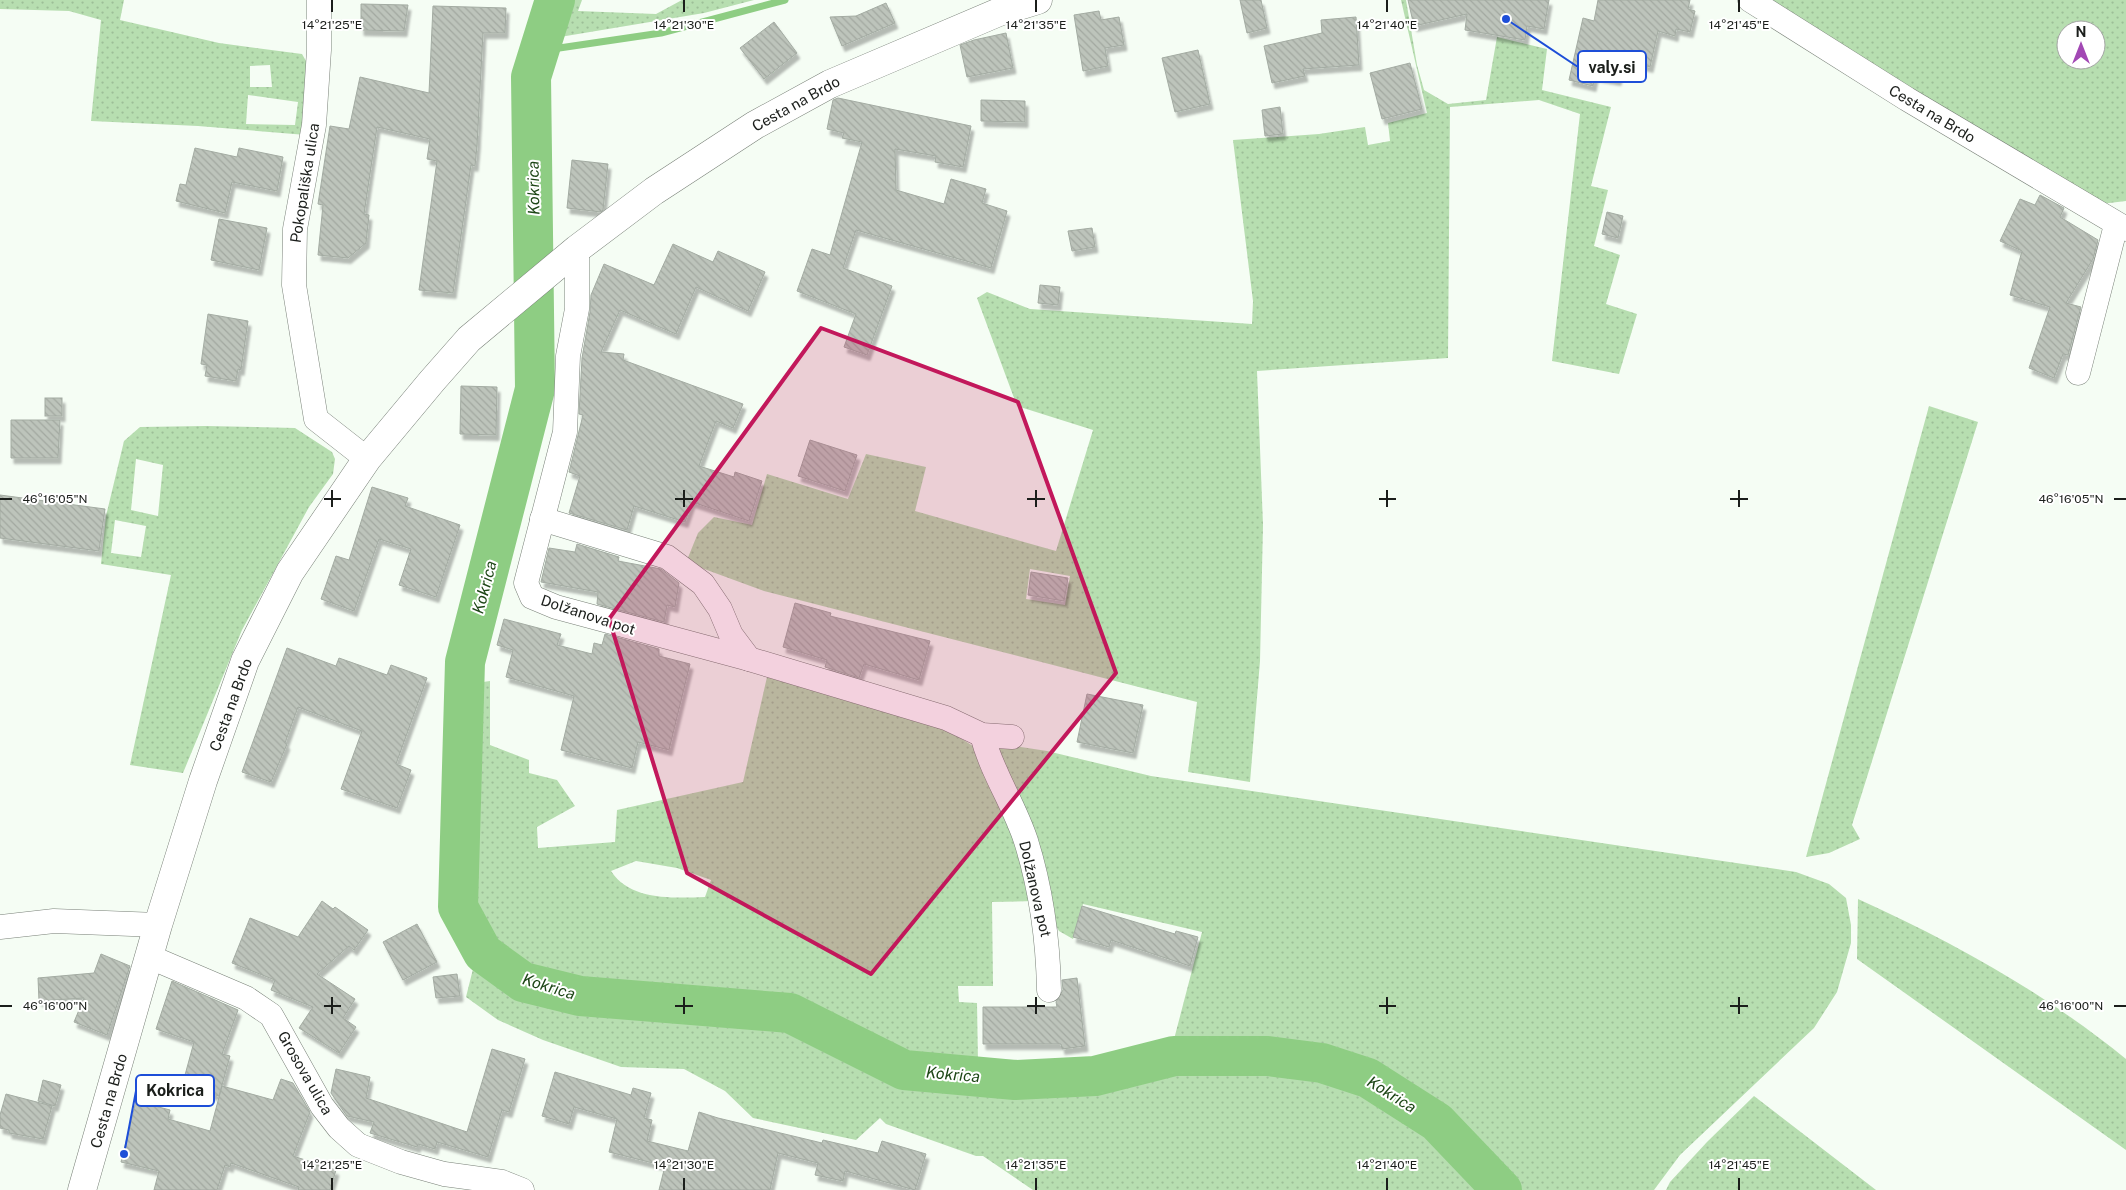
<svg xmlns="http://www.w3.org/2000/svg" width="2126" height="1190" font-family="'Public Sans',sans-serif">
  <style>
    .grass { fill: url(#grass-dots); fill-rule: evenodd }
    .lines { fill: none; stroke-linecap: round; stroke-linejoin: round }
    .stream { stroke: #8ecd83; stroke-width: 7 }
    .river { stroke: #8ecd83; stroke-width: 40 }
    .building { fill: url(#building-back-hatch); stroke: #a3aba2; filter: url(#shadow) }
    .minor-casing { stroke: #798078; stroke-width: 25 }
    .tertiary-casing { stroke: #798078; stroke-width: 29 }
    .minor { stroke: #fff; stroke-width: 24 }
    .tertiary { stroke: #fff; stroke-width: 28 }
    .marked { fill: #c2185b; fill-opacity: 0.2; stroke: #c2185b; stroke-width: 4; stroke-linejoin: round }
    .ticks { fill: none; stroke: #1b1e1b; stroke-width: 2 }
    .labels { text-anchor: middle; stroke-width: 4; stroke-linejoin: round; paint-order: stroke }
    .street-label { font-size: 15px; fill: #1b1e1b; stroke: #fff }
    .water-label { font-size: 16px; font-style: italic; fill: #1d4616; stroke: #fff }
    .ticks-label { font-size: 12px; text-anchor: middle; fill: #1b1e1b; stroke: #fff; stroke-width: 4; stroke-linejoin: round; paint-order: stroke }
    .leader { fill: none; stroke: #1d4ed8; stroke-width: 2 }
    .callout-dot { fill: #1d4ed8; stroke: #fff; stroke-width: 2 }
    .callout { fill: #fff; stroke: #1d4ed8; stroke-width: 2 }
    .callout-label { font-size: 16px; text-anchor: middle; font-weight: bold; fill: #1b1e1b }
  </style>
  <defs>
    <pattern id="grass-dots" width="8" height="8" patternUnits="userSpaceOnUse" patternTransform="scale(1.25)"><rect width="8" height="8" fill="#b7deb0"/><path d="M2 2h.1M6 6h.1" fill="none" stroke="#9dbe97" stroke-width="1.8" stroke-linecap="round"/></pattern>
    <pattern id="building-back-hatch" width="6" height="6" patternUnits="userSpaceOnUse" patternTransform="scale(1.25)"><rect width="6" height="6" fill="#bdc4bb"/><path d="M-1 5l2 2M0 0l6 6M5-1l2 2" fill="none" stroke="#a2a8a0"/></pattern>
    <filter id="shadow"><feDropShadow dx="3" dy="5.5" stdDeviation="1" flood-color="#0004"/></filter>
  </defs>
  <rect width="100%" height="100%" fill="#f5fdf4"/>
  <g class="grass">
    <path d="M0,0H124L120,20L219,43L302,54L310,68L306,135L198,126L91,121L101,20L69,11L0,9ZM270,65L272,87H250V66ZM248,95L298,102L295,125L246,124Z"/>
    <polygon points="563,0 582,0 578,11 656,14 682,0 754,0 704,13 554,38"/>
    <path d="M1401,0H1406L1417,65L1424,90L1448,104L1486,100L1497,37L1547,49L1542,90L1611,107L1591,186L1608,190L1594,246L1620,255L1606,304L1637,314L1619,374L1552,361L1580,114L1539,100L1450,107L1448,358L1257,371L1263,525L1260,661L1250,782L1188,772L1197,702L764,591L696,566L687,560L698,533L714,517L752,525L767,474L848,499L866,454L926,467L915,511L1056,551L1093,430L1017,406L977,298L987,292L1030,309L1252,324L1253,301L1233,140L1319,134L1365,127L1368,145L1390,141L1388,123L1427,113ZM1030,569L1070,576L1065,605L1026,599Z"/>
    <path d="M1758,0H2126V201L2101,204ZM2066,30H2096V60H2066Z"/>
    <polygon points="1929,406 1978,422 1852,825 1860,839 1829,853 1806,857"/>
    <path d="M206,426L295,428L332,452L335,459L333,474L309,507L242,630L183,773L130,765L171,575L101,564L106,516L124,441L140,427ZM136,459L163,465L158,516L131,510ZM115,520L146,526L141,557L111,553Z"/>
    <path d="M767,677L870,705L951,732L976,748L1016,828L1035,901L992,902L993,986H958L959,1002L977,1003L978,1063L890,1052L820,1017L766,1002L609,991L527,973L503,959L482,928L472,904L469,872L472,770L476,721L483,682L490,681V745L529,760V773L557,780L575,806L537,827L538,848L615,842L617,810L743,782ZM636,861L677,868L711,880L705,897C674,898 630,901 611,871Z"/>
    <polygon points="1007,745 1047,751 1151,776 1796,872 1829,884 1846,898 1851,925 1851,943 1837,992 1814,1028 1680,1155 1654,1190 1512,1190 1495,1167 1460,1127 1419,1093 1399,1081 1328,1055 1270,1044 1220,1042 1172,1047 1202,932 1083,904 1073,939 1059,931 1049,914 997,749"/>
    <path d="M1858,899C1953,942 2045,993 2126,1059V1150L1857,959Z"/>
    <polygon points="475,961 497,976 544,995 582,1004 632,1005 702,1014 791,1021 816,1029 854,1055 897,1078 951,1087 1074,1089 1192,1062 1286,1073 1307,1070 1347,1079 1387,1099 1418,1122 1453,1153 1487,1190 1033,1190 983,1156 976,1156 886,1124 880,1118 856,1140 753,1118 725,1091 684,1069 621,1067 543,1040 498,1020 466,997"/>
    <polygon points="1754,1096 1876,1190 1666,1190 1670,1182 1707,1142"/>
  </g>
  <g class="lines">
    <polyline class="stream" points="539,51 661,33 785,0"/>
    <polyline class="river" points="555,0 531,77 535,389 465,662 458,907 483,953 523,982 580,996 790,1013 904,1070 1015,1080 1095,1076 1174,1056 1268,1056 1322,1063 1368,1078 1437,1122 1502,1190"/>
  </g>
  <g class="building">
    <polygon points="1240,0 1261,0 1267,28 1247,33"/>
    <polygon points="1408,0 1549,0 1544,29 1527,26 1525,40 1465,30 1467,14 1414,26"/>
    <polygon points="1598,0 1690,0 1688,9 1695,11 1690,32 1676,29 1675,36 1658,31 1650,67 1623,60 1618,80 1595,76 1593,86 1569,80 1583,18 1594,21"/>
    <polygon points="886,3 895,23 842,46 830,17 856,16"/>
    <polygon points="361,4 408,5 404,31 361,30"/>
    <polygon points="433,6 506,8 505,33 483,33 477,146 475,166 471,165 453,293 419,290 437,161 427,159 430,139 377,127 364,214 369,215 366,243 348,258 318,255 323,205 318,204 330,126 349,129 360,77 429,93"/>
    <polygon points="1099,11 1101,20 1119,17 1124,45 1105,48 1108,66 1083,71 1074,15"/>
    <polygon points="1356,17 1359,65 1303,69 1305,76 1272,83 1264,46 1322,33 1321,20"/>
    <polygon points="774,22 797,53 764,79 740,48"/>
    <polygon points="1006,33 1013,68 967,77 960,45 974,40"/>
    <polygon points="1198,50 1210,104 1175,112 1162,58"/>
    <polygon points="1410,63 1422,109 1382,119 1370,73"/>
    <polygon points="838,98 971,126 963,167 935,162 936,156 895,149 896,190 944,204 951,179 986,189 982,203 1007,211 991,268 856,230 843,268 892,286 867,355 844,347 856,314 797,291 812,249 830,255 862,142 842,138 844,133 827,129 833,100"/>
    <polygon points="981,100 1025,101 1025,122 981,121"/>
    <polygon points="1280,107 1283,134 1265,136 1262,110"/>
    <polygon points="195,148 237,157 239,148 283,157 277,191 232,182 225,213 176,201 180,184 186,185"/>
    <polygon points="572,160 608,164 603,210 601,212 567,208"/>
    <polygon points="2040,195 2064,208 2060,217 2098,240 2093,259 2066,303 2081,307 2068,355 2063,354 2054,378 2029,368 2050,307 2010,295 2022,251 2000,241 2020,199 2035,205"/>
    <polygon points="1607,212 1623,216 1618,238 1602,234"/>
    <polygon points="219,219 267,228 259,270 211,260"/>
    <polygon points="1092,228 1095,247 1072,251 1068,231"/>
    <polygon points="673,244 713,262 718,251 765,272 748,311 696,287 676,334 620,310 601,352 624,354 623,360 743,404 733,428 716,421 699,466 734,477 735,472 762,481 749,521 692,502 685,522 634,506 627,530 569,513 580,476 569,472 583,415 579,414 582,358 590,312 591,295 604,264 654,285"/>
    <polygon points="1040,285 1060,287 1058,305 1038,303"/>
    <polygon points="208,314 248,321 241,370 238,369 236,381 205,376 207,365 201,364"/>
    <polygon points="461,386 497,387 496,435 460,434"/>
    <rect x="45" y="398" width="17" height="18"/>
    <polygon points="11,420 60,420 58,458 11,458"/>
    <polygon points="810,440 857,455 845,491 798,476"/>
    <polygon points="372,487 408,498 405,506 460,525 436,597 399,585 411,549 379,539 354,611 321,599 336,556 349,560"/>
    <polygon points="0,495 105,509 99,551 0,538"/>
    <polygon points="577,544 619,557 618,561 661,569 679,583 675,607 667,605 664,622 597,604 598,592 541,582 549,548 575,552"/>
    <polygon points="1031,572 1068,578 1064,601 1028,595"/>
    <polygon points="795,603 831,613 830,616 930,641 919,680 864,664 859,678 825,667 827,660 783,647"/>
    <polygon points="504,619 561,634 557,645 592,654 594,643 602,645 605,634 659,649 659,656 690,664 669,750 638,742 632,768 561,750 574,696 506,677 513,650 497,645"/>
    <polygon points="287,648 336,666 339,658 387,675 391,665 427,678 396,764 411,770 397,808 341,789 362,731 298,707 285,743 287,744 271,782 242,772"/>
    <polygon points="1087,694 1143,705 1133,753 1077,742"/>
    <polygon points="322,901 333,909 335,907 368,930 354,950 349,946 317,974 355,999 343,1018 356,1027 339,1053 299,1028 313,1007 271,990 275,980 232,963 250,918 298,937"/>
    <polygon points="1082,906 1175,934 1176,931 1198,937 1190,966 1111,940 1109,947 1073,937"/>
    <polygon points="417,924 437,962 403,980 383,942"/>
    <polygon points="101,954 130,966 107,1035 74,1022 84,998 39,1001 38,978 94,973"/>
    <polygon points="457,974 460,996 436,998 433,977"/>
    <polygon points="1077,978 1085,1046 1062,1049 1061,1044 983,1044 983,1007 1057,1007 1056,1002 1063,990 1062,980"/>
    <polygon points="172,981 238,1010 222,1054 230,1056 219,1096 182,1086 194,1042 156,1029"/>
    <polygon points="492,1049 525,1059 509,1112 502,1110 488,1157 437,1142 435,1149 418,1144 417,1147 370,1133 374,1122 347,1116 331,1093 336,1069 370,1077 366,1098 467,1132"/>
    <polygon points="555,1072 631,1095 633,1088 651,1093 644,1118 652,1120 647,1141 688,1151 699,1112 718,1118 822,1143 823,1140 878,1153 882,1141 926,1154 915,1190 845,1171 843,1181 815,1175 818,1163 778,1153 770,1190 659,1190 665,1166 609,1152 617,1119 574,1107 569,1124 542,1116"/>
    <polygon points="281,1079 293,1083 310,1112 293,1156 336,1170 330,1190 298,1190 299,1187 231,1163 230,1167 225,1165 217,1190 154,1190 159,1171 121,1162 136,1101 170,1110 168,1119 210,1131 222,1086 273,1100"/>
    <polygon points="43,1080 61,1085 55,1106 38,1101"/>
    <polygon points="6,1094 52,1106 43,1139 9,1133 9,1130 0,1128 0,1115"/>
  </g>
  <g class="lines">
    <g class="minor-casing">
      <g id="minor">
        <polyline points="319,0 319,50 314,125 295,229 294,285 316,419 367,459"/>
        <polyline points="1750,0 1907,99 2126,229"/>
        <polyline points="577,249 577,309 568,356 565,432 526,583 532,597 556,607 749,659 946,718 982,735 1012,737"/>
        <polyline points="2078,373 2116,225"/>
        <polyline points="542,519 667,557 703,584 720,609 731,635 749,659"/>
        <path d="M982,735C992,773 1014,804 1026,841C1041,889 1048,940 1049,990"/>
        <polyline points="0,927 54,921 158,925"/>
        <polyline points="150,957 246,998 271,1015 322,1106 339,1128 358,1145 401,1162 444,1174 502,1182 522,1190"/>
      </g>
    </g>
    <g class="tertiary-casing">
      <polyline id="tertiary" points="82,1190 158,925 203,781 245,661 290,572 367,459 432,381 469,339 577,249 654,191 755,125 830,84 999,12 1038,0"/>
    </g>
    <use href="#minor" class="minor"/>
    <use href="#tertiary" class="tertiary"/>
  </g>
  <path class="marked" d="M821,328L1018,402L1116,673L871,974L687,873L609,619Z"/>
  <path class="ticks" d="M332,0V12M684,0V12M1036,0V12M1387,0V12M1739,0V12M332,490V507M684,490V507M1036,490V507M1387,490V507M1739,490V507M0,499H12M324,499H341M675,499H693M1027,499H1045M1379,499H1396M1730,499H1748M2114,499H2126M332,997V1014M684,997V1014M1036,997V1014M1387,997V1014M1739,997V1014M0,1006H12M324,1006H341M675,1006H693M1027,1006H1045M1379,1006H1396M1730,1006H1748M2114,1006H2126M332,1178V1190M684,1178V1190M1036,1178V1190M1387,1178V1190M1739,1178V1190"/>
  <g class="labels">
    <g class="street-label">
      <text transform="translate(796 104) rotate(-29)" y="5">Cesta na Brdo</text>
      <text transform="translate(1932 114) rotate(31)" y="5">Cesta na Brdo</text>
      <text transform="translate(305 183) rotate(-81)" y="5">Pokopališka ulica</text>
      <text transform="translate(588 615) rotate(18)" y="5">Dolžanova pot</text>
      <text transform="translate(231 705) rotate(-70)" y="5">Cesta na Brdo</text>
      <text transform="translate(1035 889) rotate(77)" y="5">Dolžanova pot</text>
      <text transform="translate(305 1073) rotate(60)" y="5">Grosova ulica</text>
      <text transform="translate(109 1101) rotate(-74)" y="5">Cesta na Brdo</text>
    </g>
    <g class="water-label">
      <text transform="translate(533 188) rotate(-91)" y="6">Kokrica</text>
      <text transform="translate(484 587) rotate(-75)" y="6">Kokrica</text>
      <text transform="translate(549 986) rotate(17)" y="6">Kokrica</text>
      <text transform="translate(953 1074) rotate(5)" y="6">Kokrica</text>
      <text transform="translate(1392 1094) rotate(32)" y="6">Kokrica</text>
    </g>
  </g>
  <g class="ticks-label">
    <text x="332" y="29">14°21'25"E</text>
    <text x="684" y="29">14°21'30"E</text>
    <text x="1036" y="29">14°21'35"E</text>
    <text x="1387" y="29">14°21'40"E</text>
    <text x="1739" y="29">14°21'45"E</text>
    <text x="55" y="503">46°16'05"N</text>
    <text x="2071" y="503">46°16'05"N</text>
    <text x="55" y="1010">46°16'00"N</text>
    <text x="2071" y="1010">46°16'00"N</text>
    <text x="332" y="1169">14°21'25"E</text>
    <text x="684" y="1169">14°21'30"E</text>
    <text x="1036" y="1169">14°21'35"E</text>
    <text x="1387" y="1169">14°21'40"E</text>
    <text x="1739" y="1169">14°21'45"E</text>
  </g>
  <path class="leader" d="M1506 19L1578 67M124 1154L136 1091"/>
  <g class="callout-dot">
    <circle cx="1506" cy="19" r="5"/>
    <circle cx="124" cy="1154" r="5"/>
  </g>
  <g class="callout">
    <rect x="1578" y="51" width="68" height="31" rx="5"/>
    <rect x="136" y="1075" width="78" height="31" rx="5"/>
  </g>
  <g class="callout-label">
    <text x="1612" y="73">valy.si</text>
    <text x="175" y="1096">Kokrica</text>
  </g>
  <g transform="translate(2081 45)"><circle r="24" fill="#ffffff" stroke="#a4a5a4"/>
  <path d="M0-4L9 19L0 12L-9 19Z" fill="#a248b4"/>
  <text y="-8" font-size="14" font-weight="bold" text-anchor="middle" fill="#1b1e1b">N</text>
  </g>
</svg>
